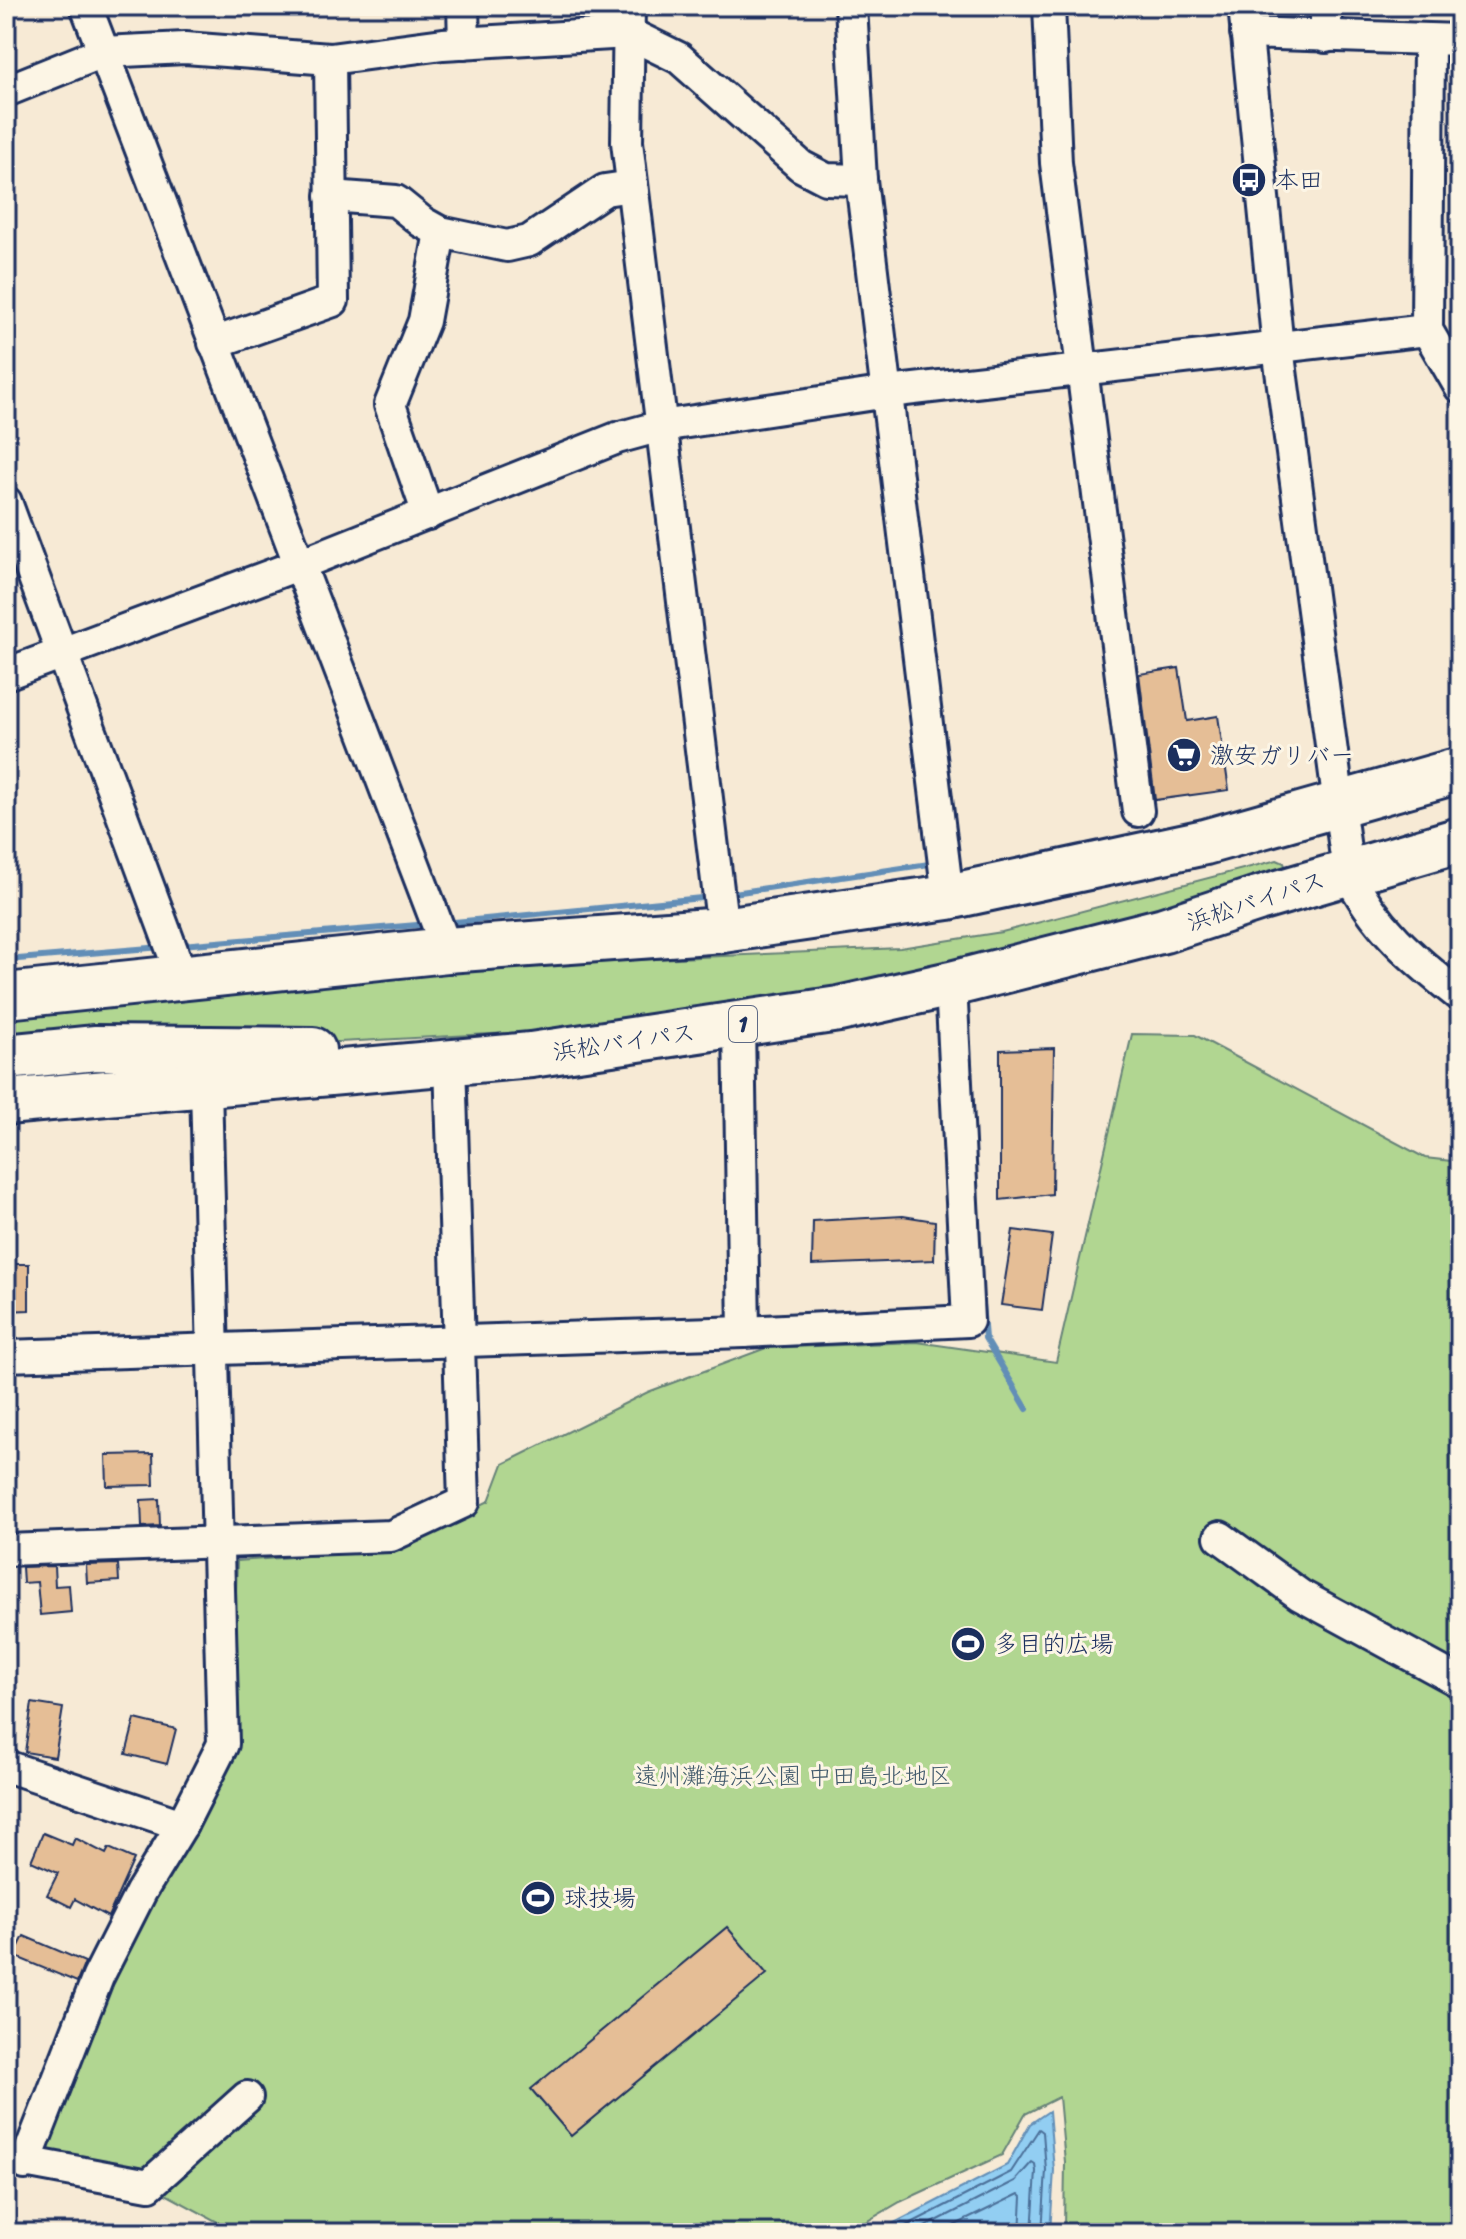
<svg xmlns="http://www.w3.org/2000/svg" width="1466" height="2239" font-family="Sriracha,'Klee One',sans-serif">
  <style>
    .green { fill: #b1d691; stroke: #668278; stroke-width: 2 }
    .water { fill: #92cef2; stroke: #628eb7; stroke-width: 2 }
    .lines { fill: none; stroke-linecap: round; stroke-linejoin: round }
    .shore { stroke: #4b6f99; stroke-width: 2 }
    .stream { stroke: #628eb7; stroke-width: 6 }
    .building { fill: #e5be96; stroke: #1b2f5e; stroke-width: 2 }
    .minor-casing { stroke: #1b2f5e; stroke-width: 36 }
    .highway-casing { stroke: #1b2f5e; stroke-width: 50 }
    .minor { stroke: #fcf5e5; stroke-width: 30 }
    .highway { stroke: #fcf5e5; stroke-width: 44 }
    .labels { text-anchor: middle; stroke-width: 6; stroke-linejoin: round; paint-order: stroke }
    .shield { fill: #fcf5e5; stroke: #5e6a86; stroke-width: 2 }
    .shield-label { font-size: 22px; font-weight: bold; fill: #1b2f5e }
    .poi-label { font-size: 24px; fill: #1b2f5e; stroke: #fcf5e5; text-anchor: start }
    .street-label { font-size: 24px; fill: #1b2f5e; stroke: #fcf5e5 }
    .park-label { font-size: 24px; fill: #40596b; stroke: #fcf5e5 }
  </style>
  <rect width="100%" height="100%" fill="#f7ead5"/>
  <filter id="ink" filterUnits="userSpaceOnUse"><feTurbulence type="fractalNoise" baseFrequency=".0125" numOctaves="2"/><feDisplacementMap in="SourceGraphic" scale="16" xChannelSelector="R" yChannelSelector="G"/><feConvolveMatrix kernelMatrix="1 2 1 2 8 2 1 2 1" color-interpolation-filters="sRGB"/></filter>
  <g filter="url(#ink)">
    <g class="green">
      <polygon points="1277,860 1284,863 1287,871 996,955 871,982 565,1030 320,1043 6,1044 6,1015 497,966 900,948 1002,932"/>
      <polygon points="1132,1034 1195,1035 1425,1158 1460,1162 1460,2233 1067,2233 1064,2228 1065,2162 1059,2097 1025,2114 1002,2155 900,2202 847,2233 238,2233 149,2185 41,2167 104,1985 231,1745 237,1561 388,1550 489,1501 503,1464 648,1392 766,1348 917,1342 1056,1362"/>
    </g>
    <polygon class="water" points="1049,2111 1054,2170 1050,2233 875,2233 1007,2165 1030,2124"/>
    <g class="lines">
      <g class="shore">
        <polyline points="892,2233 1011,2172 1039,2129 1043,2132 1046,2170 1042,2233"/>
        <polyline points="913,2233 1015,2181 1032,2162 1035,2164 1036,2171 1032,2233"/>
        <polyline points="939,2233 1019,2194 1022,2197 1020,2233"/>
      </g>
      <g class="stream">
        <polyline points="727,894 936,863"/>
        <polyline points="444,923 712,897"/>
        <polyline points="181,945 429,924"/>
        <polyline points="6,960 162,947"/>
        <polyline points="982,1304 985,1338 1027,1409"/>
      </g>
    </g>
    <g class="building">
      <polygon points="1179,668 1187,721 1218,716 1229,790 1155,800 1139,674"/>
      <polygon points="1054,1048 1052,1194 1000,1200 1000,1050"/>
      <polygon points="903,1216 935,1221 934,1260 812,1265 813,1221"/>
      <polygon points="1013,1230 1052,1235 1042,1310 1001,1305"/>
      <polygon points="6,1264 29,1264 29,1310 6,1311"/>
      <polygon points="153,1454 154,1485 107,1486 106,1455"/>
      <polygon points="159,1499 160,1526 142,1527 141,1500"/>
      <polygon points="118,1564 119,1581 87,1583 86,1565"/>
      <polygon points="54,1566 55,1586 69,1585 71,1612 40,1615 37,1582 23,1583 22,1567"/>
      <polygon points="32,1703 63,1708 55,1757 25,1752"/>
      <polygon points="135,1719 176,1729 167,1764 126,1754"/>
      <polygon points="43,1833 72,1845 75,1838 106,1854 109,1848 134,1859 108,1917 75,1899 71,1907 47,1895 58,1873 31,1861"/>
      <polygon points="727,1927 767,1974 571,2136 531,2089"/>
      <polygon points="24,1936 85,1962 77,1982 14,1956"/>
    </g>
    <g class="lines">
      <g class="minor-casing">
        <g id="minor">
          <polyline points="86,6 447,950"/>
          <polyline points="463,6 464,43"/>
          <polyline points="629,6 627,142 723,930"/>
          <polyline points="851,6 861,180 948,897"/>
          <polyline points="1049,6 1056,163 1138,811"/>
          <path d="M1244,6L1278,348L1348,872C1374,926 1413,959 1460,996"/>
          <polyline points="1246,33 1460,40"/>
          <polyline points="1326,37 1326,6"/>
          <polyline points="1429,40 1427,330 1460,387"/>
          <polyline points="6,91 103,52 185,48 330,59 443,44 628,33 679,58 801,166 826,179 861,180"/>
          <polyline points="331,196 396,201 422,222 440,232 507,246 529,241 605,190 632,186"/>
          <polyline points="214,343 333,301 330,59"/>
          <polyline points="6,502 182,977"/>
          <polyline points="428,514 390,405 424,321 440,232"/>
          <polyline points="6,674 298,565 617,438 661,426 888,392 1427,330"/>
          <polyline points="739,1025 744,1332"/>
          <polyline points="6,1356 744,1332 968,1321 951,984"/>
          <polyline points="1220,1537 1300,1595 1460,1682"/>
          <polyline points="6,1550 391,1536 464,1502 450,1063"/>
          <polyline points="6,1766 182,1825"/>
          <polyline points="8,2159 149,2185 247,2097"/>
          <polyline points="25,2164 98,1977 141,1892 182,1825 223,1744 206,1086"/>
        </g>
      </g>
      <g class="highway-casing">
        <g id="highway">
          <polyline points="6,996 447,950 723,930 948,897 1205,842 1460,770"/>
          <polyline points="6,1057 96,1048 313,1050"/>
          <polyline points="6,1102 531,1055 839,1009 951,984 1164,930 1258,899 1460,840"/>
        </g>
      </g>
      <use href="#minor" class="minor"/>
      <use href="#highway" class="highway"/>
    </g>
  </g>
  <defs>
    <g id="bus-disc" transform="scale(1.8)"><circle r="9.5" fill="#1b2f5e" stroke="#fcf5e5"/><path d="M-5-6H5V4H4V6H2V4H-2V6H-4V4H-5ZM-3.5-4V0h7V-4ZM-3.5 1.2v1.5H-2V1.2ZM2 1.2v1.5H3.5V1.2Z" fill="#fff"/></g>
    <g id="supermarket-disc" transform="scale(1.8)"><circle r="9.5" fill="#1b2f5e" stroke="#fcf5e5"/><path d="M-6-5.5h2.5l.6 2H6L4.5 2H-2.5L-4.4-4H-6ZM-1.5 3.2a1.3 1.3 0 1 0 .1 0ZM3 3.2a1.3 1.3 0 1 0 .1 0Z" fill="#fff"/></g>
    <g id="stadium-disc" transform="scale(1.8)"><circle r="9.5" fill="#1b2f5e" stroke="#fcf5e5"/><path d="M0-5a6.5 5 0 1 0 0 10a6.5 5 0 1 0 0-10ZM-3.5-1.8h7v3.6h-7Z" fill="#fff"/></g>
  </defs>
  <g fill-rule="evenodd">
    <use href="#bus-disc" x="1249" y="180"/>
    <use href="#supermarket-disc" x="1184" y="755"/>
    <use href="#stadium-disc" x="968" y="1644"/>
    <use href="#stadium-disc" x="538" y="1898"/>
  </g>
  <g class="labels">
    <rect class="shield" x="729" y="1006" width="28" height="36" rx="6"/>
    <g class="shield-label">
      <text x="743" y="1032">1</text>
    </g>
    <g class="poi-label">
      <text x="1275" y="188">本田</text>
      <text x="1210" y="763">激安ガリバー</text>
      <text x="994" y="1652">多目的広場</text>
      <text x="564" y="1906">球技場</text>
    </g>
    <g class="street-label">
      <text transform="translate(1256 901) rotate(-18)" y="8">浜松バイパス</text>
      <text transform="translate(624 1042) rotate(-8)" y="8">浜松バイパス</text>
    </g>
    <g class="park-label">
      <text x="793" y="1784">遠州灘海浜公園 中田島北地区</text>
    </g>
  </g>
  <rect width="1466" height="2239" fill="none" stroke="#fcf5e5" stroke-width="32"/>
  <rect x="16" y="16" width="1434" height="2207" fill="none" stroke="#1b2f5e" stroke-width="3" filter="url(#ink)"/>
</svg>
